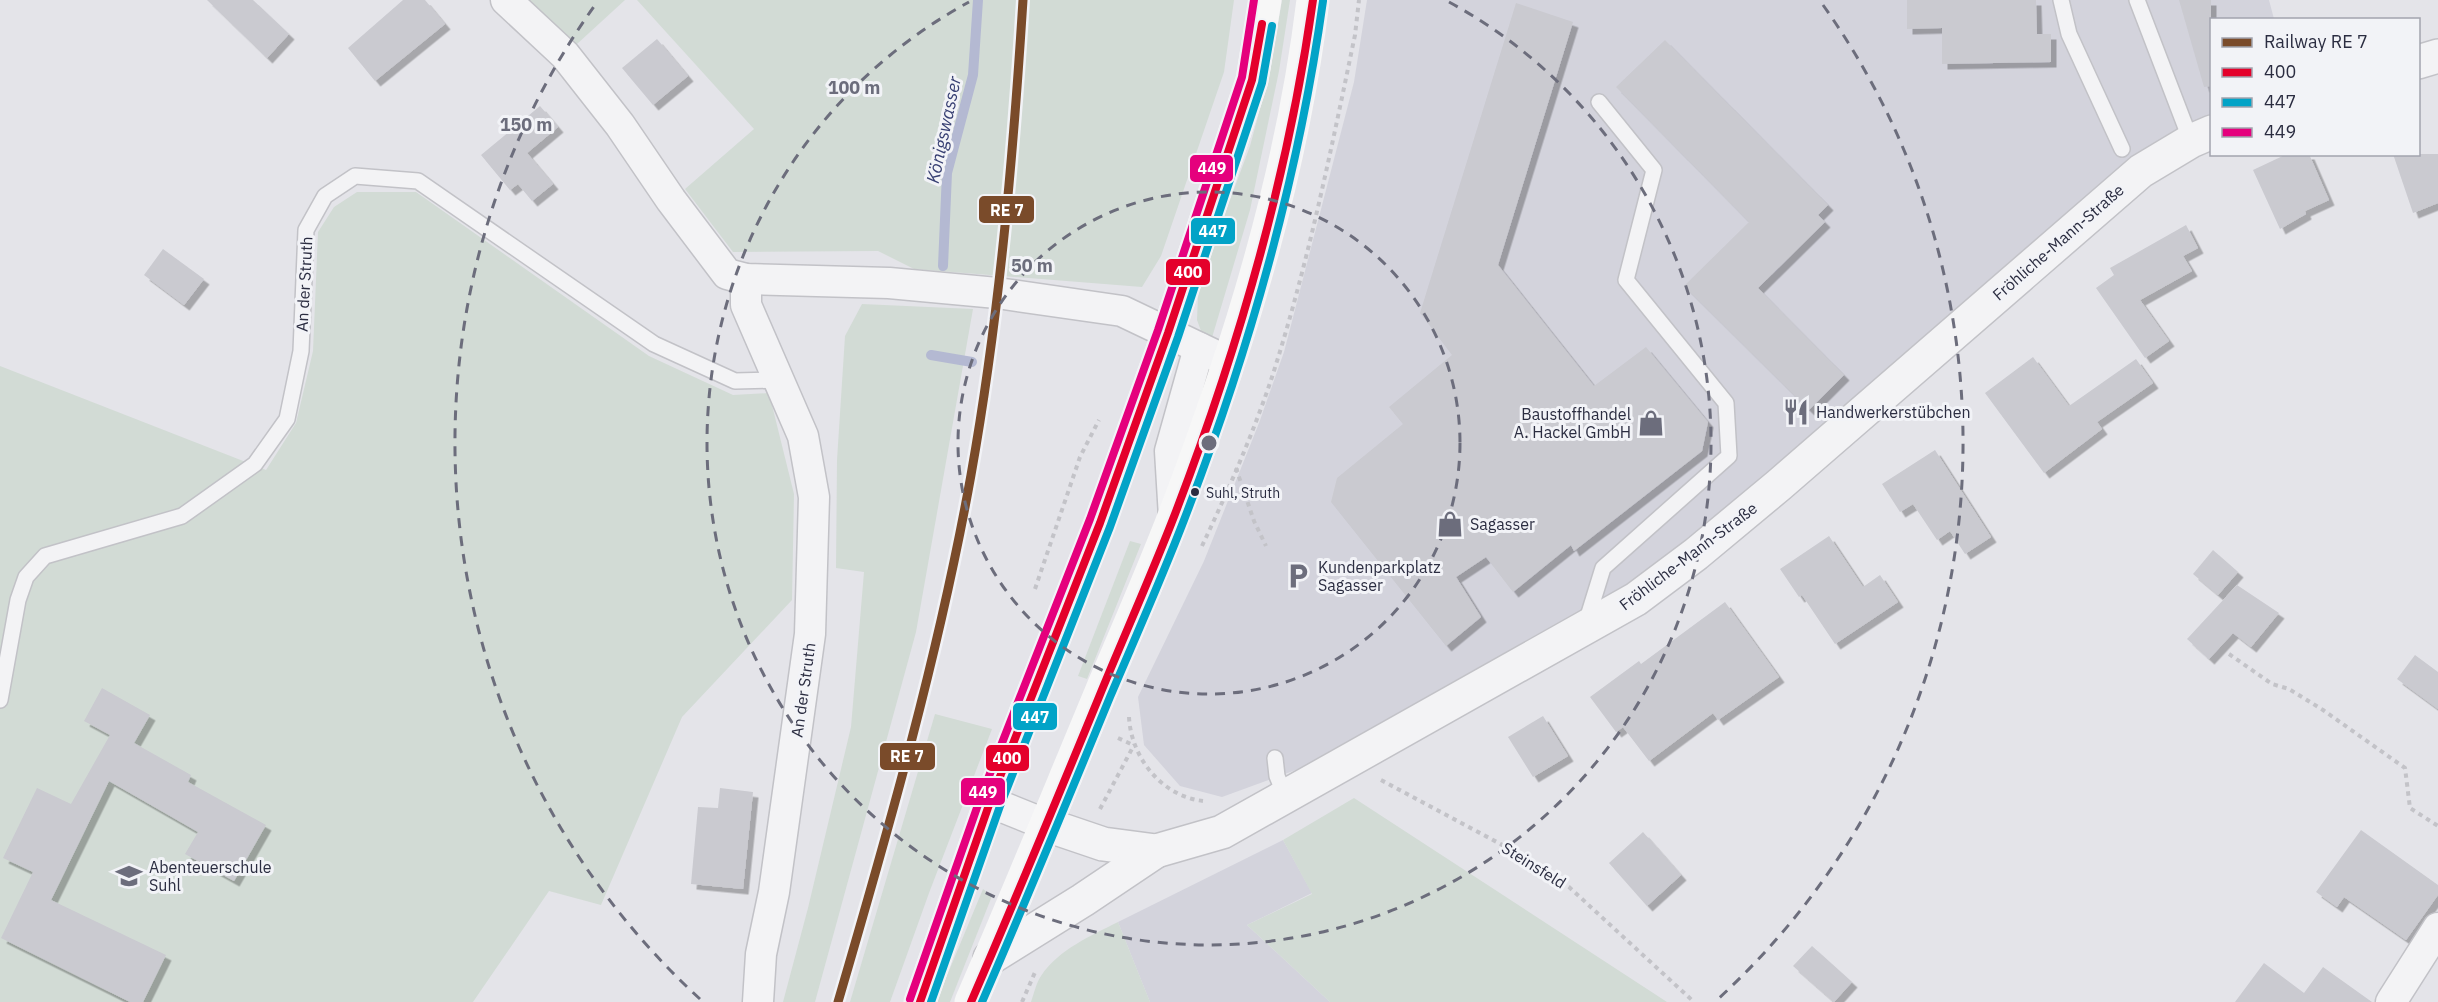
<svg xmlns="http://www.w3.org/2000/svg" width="2438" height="1002" font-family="'IBM Plex Sans',sans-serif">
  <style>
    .built { fill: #d3d3dc }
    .green { fill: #d2dbd5 }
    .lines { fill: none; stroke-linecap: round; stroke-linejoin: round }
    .stream { stroke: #b4b9d2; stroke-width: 10 }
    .building { fill: #cacad0; filter: url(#shadow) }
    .service-casing { stroke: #c2c2c7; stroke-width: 18 }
    .minor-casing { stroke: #c2c2c7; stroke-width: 33 }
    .tertiary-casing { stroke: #c2c2c7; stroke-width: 36 }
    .path { stroke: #c3c3c8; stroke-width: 4; stroke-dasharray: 4.5 4.5; stroke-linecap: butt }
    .service { stroke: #f3f3f5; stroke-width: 15 }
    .minor { stroke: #f3f3f5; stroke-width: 30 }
    .tertiary { stroke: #f3f3f5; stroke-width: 33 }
    .secondary { stroke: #f7f7f7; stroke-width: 33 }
    .bus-1-casing { stroke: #f2f3f7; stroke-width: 12 }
    .bus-2-casing { stroke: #f2f3f7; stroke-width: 12 }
    .bus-3-casing { stroke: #f2f3f7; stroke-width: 12 }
    .bus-1 { stroke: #e4002b; stroke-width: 8 }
    .bus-2 { stroke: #02a3c7; stroke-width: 8 }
    .bus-3 { stroke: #e5007d; stroke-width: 8 }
    .rail-1-casing { stroke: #f2f3f7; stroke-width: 14 }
    .rail-1 { stroke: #7a4b2a; stroke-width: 9 }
    .ring { fill: none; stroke: #6c6d7c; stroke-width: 3; stroke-dasharray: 10 8 }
    .bus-dot { fill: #2b2d41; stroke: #f2f3f7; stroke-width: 2 }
    .labels { text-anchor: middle; stroke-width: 6; stroke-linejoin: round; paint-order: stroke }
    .bus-label { font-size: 14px; fill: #2b2d41; stroke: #f2f3f7; text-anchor: start }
    .street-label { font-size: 16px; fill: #2b2d41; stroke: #f2f3f7 }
    .poi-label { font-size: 16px; fill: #2b2d41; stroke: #f2f3f7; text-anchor: start }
    .water-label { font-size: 18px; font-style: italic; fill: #384073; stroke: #f2f3f7 }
    .centre { fill: #6c6d7c; stroke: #f2f3f7; stroke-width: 3 }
    .ring-label { font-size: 18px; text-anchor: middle; font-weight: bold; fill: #6c6d7c; stroke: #f2f3f7; stroke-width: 6; stroke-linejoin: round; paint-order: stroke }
    .line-badge { stroke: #f2f3f7; stroke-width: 2 }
    .badge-label { font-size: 16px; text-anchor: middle; font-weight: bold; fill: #fff }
  </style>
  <defs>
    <filter id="shadow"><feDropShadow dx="5.5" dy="5.5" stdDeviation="0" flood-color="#0004"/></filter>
  </defs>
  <rect width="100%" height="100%" fill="#e4e4e9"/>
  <g class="built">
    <polygon points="1367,0 2269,0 2274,19 2212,20 2211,143 2177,157 1745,530 1312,764 1222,797 1180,786 1144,745 1138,697 1204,561 1259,423 1284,352 1354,82"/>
    <polygon points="1283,840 1312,893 1247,925 1330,1002 1150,1002 1118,922"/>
  </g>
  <g class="green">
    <polygon points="506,0 625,0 565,55"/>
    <polygon points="637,0 1234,0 1224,72 1161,256 1142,287 914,269 878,251 733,252 685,189 754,129"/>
    <polygon points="1282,0 1290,0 1279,71 1250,210 1211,341 1204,339 1197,320 1198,297 1209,257 1250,146 1270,72"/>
    <polygon points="357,192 416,192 649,356 733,395 769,393 794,494 792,600 682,717 601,905 549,891 473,1002 0,1002 0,366 266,470 296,423 313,351 318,232 334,207"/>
    <polygon points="862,304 973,309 916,632 815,1002 783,1002 808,908 851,727 864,572 836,568 837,460 845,336"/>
    <polygon points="1130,541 1141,544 1087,679 1078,676"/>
    <polygon points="935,714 992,729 929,893 890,1002 850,1002"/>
    <polygon points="1354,798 1667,1002 1330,1002 1247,925 1312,894 1283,840"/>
    <polygon points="983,889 992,896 950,1002 936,1002"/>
    <path d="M1118,922L1150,1002H1031C1034,994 1036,983 1041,976C1059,949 1091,936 1118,922Z"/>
  </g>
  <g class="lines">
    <g class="stream">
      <polyline points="943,266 947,173 973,75 978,0"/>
      <polyline points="931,355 972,362"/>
    </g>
  </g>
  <g class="building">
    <polygon points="207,0 253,0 289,34 267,58"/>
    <polygon points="403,0 425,0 445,24 375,81 348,48"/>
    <polygon points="1907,0 2036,0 2037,34 2051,34 2051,62 1942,64 1942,28 1907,29"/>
    <polygon points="2179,0 2211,0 2211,86 2204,87"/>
    <polygon points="1516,3 1573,22 1498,265 1594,386 1646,347 1708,422 1702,451 1574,551 1571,545 1513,592 1486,557 1456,577 1481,617 1446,646 1331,502 1337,478 1403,424 1389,407 1452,355 1420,313"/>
    <polygon points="657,39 688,76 653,105 622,68"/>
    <polygon points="1665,40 1828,205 1818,215 1825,222 1758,288 1844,375 1809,410 1684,286 1749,222 1616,87"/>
    <polygon points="540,106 558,127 527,153 553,184 532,201 518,184 510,190 481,155"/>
    <polygon points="2287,154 2309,154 2329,200 2305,211 2306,214 2280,229 2253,170"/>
    <polygon points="2393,154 2438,154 2438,203 2413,213"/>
    <polygon points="2186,225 2198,248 2183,256 2192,271 2140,300 2169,341 2145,358 2096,288 2114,275 2110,268"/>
    <polygon points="163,249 204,279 184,305 144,275"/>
    <polygon points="2033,357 2069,406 2136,359 2153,383 2097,422 2102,429 2044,473 1985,393"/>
    <polygon points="1935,450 1991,537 1965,554 1950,531 1937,540 1913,504 1900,512 1882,484"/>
    <polygon points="1829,536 1863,587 1880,575 1898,602 1835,644 1802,595 1799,597 1780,569"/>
    <polygon points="2213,550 2238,572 2218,595 2193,574"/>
    <polygon points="2237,585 2279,613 2251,647 2233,633 2209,659 2187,639"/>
    <polygon points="1725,602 1779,677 1718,720 1713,713 1649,761 1623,727 1616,732 1590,697 1639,661 1641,664"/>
    <polygon points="2415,655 2438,672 2438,709 2397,679"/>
    <polygon points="102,688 150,715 134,743 191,775 188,782 266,825 234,881 185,854 198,832 109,781 51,900 166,955 143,1002 130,1002 1,938 33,872 3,858 37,788 71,804 110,735 84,721"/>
    <polygon points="1543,716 1568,756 1533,777 1508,737"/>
    <polygon points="720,788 753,792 743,889 691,884 698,807 718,808"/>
    <polygon points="2361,830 2438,885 2438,895 2406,940 2344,897 2337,907 2316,892"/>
    <polygon points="1643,832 1681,875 1647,906 1609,863"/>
    <polygon points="1812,946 1852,982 1834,1002 1793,966"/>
    <polygon points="2264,963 2304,993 2323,967 2372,1002 2235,1002"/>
  </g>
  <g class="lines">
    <g class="service-casing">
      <g id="service">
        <polyline points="2061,0 2069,34 2122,149"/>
        <polyline points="2137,0 2191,141"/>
        <polyline points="1586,623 1603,568 1729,456 1726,403 1626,280 1654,170 1599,102"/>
        <polyline points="0,700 18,600 26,577 45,556 182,516 255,464 287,419 301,351 306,230 325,196 355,176 418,181 654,344 735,381 780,380"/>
        <polyline points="1275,758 1277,776 1286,798"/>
      </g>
    </g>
    <g class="minor-casing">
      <g id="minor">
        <polyline points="506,0 565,55 620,125 671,200 727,274 746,279 889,283 997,293 1122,311 1229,362"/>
        <polyline points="746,279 746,305 803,436 814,497 810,634 774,892 761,954 758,1002"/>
        <polyline points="1174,517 1170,451 1199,348"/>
        <polyline points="990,802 1047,825"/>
        <polyline points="2391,1002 2438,928"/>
      </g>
    </g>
    <g class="tertiary-casing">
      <g id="tertiary">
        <polyline points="2418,62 2438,56"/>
        <polyline points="1047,825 1103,844 1156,851 1222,832 1636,599 1696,554 1779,485 2141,171 2191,141 2212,132"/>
        <polyline points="990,958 1083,900 1156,851"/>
      </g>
    </g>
    <g class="path">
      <polyline points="1236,468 1254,521 1266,546"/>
      <path d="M1202,546C1228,491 1253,434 1272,377C1308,265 1331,150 1355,35L1359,0"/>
      <polyline points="1035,589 1080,457 1099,420"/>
      <polyline points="2229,654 2272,684 2289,689 2323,710 2405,768 2410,808 2438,826"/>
      <path d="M1129,717C1131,757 1161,796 1203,801"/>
      <polyline points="1118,738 1133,745"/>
      <polyline points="1381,780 1521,855 1569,887 1694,1002"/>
      <polyline points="1100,809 1134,745"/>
      <polyline points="1022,1002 1036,970"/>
    </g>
    <use href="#service" class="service"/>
    <use href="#minor" class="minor"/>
    <use href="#tertiary" class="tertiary"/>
    <g class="secondary">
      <polyline points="920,1002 990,802 1100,523 1168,333 1252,80 1265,0"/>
      <path d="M971,1002C1016,899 1058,795 1101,692C1126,633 1152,574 1175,514C1238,349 1292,176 1313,0"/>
    </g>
    <g class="bus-1-casing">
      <g id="bus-1">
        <polyline points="920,1002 990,802 1100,523 1168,333 1252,80 1262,24"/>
        <path d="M971,1002C1015,901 1057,799 1099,697C1124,636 1151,576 1175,514C1239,347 1288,177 1313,0"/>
      </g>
    </g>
    <g class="bus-2-casing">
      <g id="bus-2">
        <polyline points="931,1002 1000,806 1110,527 1178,337 1262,83 1272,26"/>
        <path d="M982,1002C1026,901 1068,799 1110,697C1135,638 1161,580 1184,520C1249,352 1298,180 1323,1"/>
      </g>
    </g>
    <g class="bus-3-casing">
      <polyline id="bus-3" points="910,999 980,799 1090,519 1158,330 1242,77 1254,0"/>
    </g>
    <use href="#bus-1" class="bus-1"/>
    <use href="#bus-2" class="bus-2"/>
    <use href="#bus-3" class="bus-3"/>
    <g class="rail-1-casing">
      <path id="rail-1" d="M838,1002C889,828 939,653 971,475C999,318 1013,159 1023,0"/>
    </g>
    <use href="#rail-1" class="rail-1"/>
  </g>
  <g class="ring">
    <circle cx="1209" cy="443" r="251"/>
    <path d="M1449 2A502 502 0 1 1 969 2"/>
    <path d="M700 999A754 754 0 0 1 595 5M1823 5A754 754 0 0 1 1718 999"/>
  </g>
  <defs>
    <g id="restaurant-bare" transform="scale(2.07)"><path d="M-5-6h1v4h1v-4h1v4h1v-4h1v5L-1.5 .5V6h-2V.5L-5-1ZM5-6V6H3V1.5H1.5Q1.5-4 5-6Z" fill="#6c6d7c" stroke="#f2f3f7" stroke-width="2.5" paint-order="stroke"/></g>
    <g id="shop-bare" transform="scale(2.07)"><path d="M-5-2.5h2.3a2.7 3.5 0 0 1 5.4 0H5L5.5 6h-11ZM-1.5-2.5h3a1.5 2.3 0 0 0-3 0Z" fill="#6c6d7c" stroke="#f2f3f7" stroke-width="2.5" paint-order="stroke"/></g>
    <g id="parking-bare" transform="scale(2.07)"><path d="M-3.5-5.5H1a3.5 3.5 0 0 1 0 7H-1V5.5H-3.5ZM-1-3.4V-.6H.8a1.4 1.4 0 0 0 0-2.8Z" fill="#6c6d7c" stroke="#f2f3f7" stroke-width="2.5" paint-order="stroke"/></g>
    <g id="school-bare" transform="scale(2.07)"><path d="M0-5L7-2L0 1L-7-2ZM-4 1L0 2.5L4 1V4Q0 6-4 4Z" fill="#6c6d7c" stroke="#f2f3f7" stroke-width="2.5" paint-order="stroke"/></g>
  </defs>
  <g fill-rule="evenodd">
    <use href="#restaurant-bare" x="1796" y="412"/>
    <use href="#shop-bare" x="1651" y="423"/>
    <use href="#shop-bare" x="1450" y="524"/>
    <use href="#parking-bare" x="1298" y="576"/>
    <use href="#school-bare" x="129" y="876"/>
  </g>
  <circle class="bus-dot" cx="1195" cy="492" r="5"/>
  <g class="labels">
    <g class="bus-label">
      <text x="1206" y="498">Suhl, Struth</text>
    </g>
    <g class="street-label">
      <text transform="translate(2058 242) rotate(-41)" y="6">Fröhliche-Mann-Straße</text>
      <text transform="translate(304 284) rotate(-87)" y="6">An der Struth</text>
      <text transform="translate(1688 556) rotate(-37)" y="6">Fröhliche-Mann-Straße</text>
      <text transform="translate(803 690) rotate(-82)" y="6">An der Struth</text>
      <text transform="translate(1534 865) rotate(32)" y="6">Steinsfeld</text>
    </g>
    <g class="poi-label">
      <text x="1816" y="418">Handwerkerstübchen</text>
      <text x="1631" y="420" text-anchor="end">Baustoffhandel<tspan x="1631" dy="18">A. Hackel GmbH</tspan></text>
      <text x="1470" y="530">Sagasser</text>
      <text x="1318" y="573">Kundenparkplatz<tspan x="1318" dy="18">Sagasser</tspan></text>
      <text x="149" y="873">Abenteuerschule<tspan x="149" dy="18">Suhl</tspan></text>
    </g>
    <g class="water-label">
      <text transform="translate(944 130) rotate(-78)" y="6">Königswasser</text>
    </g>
  </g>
  <circle cx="1209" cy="443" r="9" class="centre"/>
  <g class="ring-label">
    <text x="854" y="94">100 m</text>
    <text x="526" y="131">150 m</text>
    <text x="1032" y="272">50 m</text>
  </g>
  <g class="line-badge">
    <rect x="1189" y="154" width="45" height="29" rx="6" fill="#e5007d"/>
    <rect x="978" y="195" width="57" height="29" rx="6" fill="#7a4b2a"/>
    <rect x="1190" y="217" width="46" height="28" rx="6" fill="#02a3c7"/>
    <rect x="1165" y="258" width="46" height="28" rx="6" fill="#e4002b"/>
    <rect x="1012" y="702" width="46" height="29" rx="6" fill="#02a3c7"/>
    <rect x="879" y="742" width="57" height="29" rx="6" fill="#7a4b2a"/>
    <rect x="985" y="744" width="45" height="28" rx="6" fill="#e4002b"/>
    <rect x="960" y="777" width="46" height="29" rx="6" fill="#e5007d"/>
  </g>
  <g class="badge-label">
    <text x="1212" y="174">449</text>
    <text x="1007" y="216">RE 7</text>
    <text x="1213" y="237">447</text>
    <text x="1188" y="278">400</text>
    <text x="1035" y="723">447</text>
    <text x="907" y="762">RE 7</text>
    <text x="1007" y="764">400</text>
    <text x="983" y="798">449</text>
  </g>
  <rect x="2210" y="18" width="210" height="138" fill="#f2f3f7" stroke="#a2a4ae" stroke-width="1.5"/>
  <rect x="2222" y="38" width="30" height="9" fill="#7a4b2a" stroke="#a2a4ae" stroke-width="1.5"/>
  <text x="2264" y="48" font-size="18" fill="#2b2d41">Railway RE 7</text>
  <rect x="2222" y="68" width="30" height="9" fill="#e4002b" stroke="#a2a4ae" stroke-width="1.5"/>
  <text x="2264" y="78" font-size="18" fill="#2b2d41">400</text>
  <rect x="2222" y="98" width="30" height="9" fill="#02a3c7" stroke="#a2a4ae" stroke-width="1.5"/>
  <text x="2264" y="108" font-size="18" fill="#2b2d41">447</text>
  <rect x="2222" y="128" width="30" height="9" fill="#e5007d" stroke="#a2a4ae" stroke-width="1.5"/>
  <text x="2264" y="138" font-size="18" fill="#2b2d41">449</text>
</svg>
